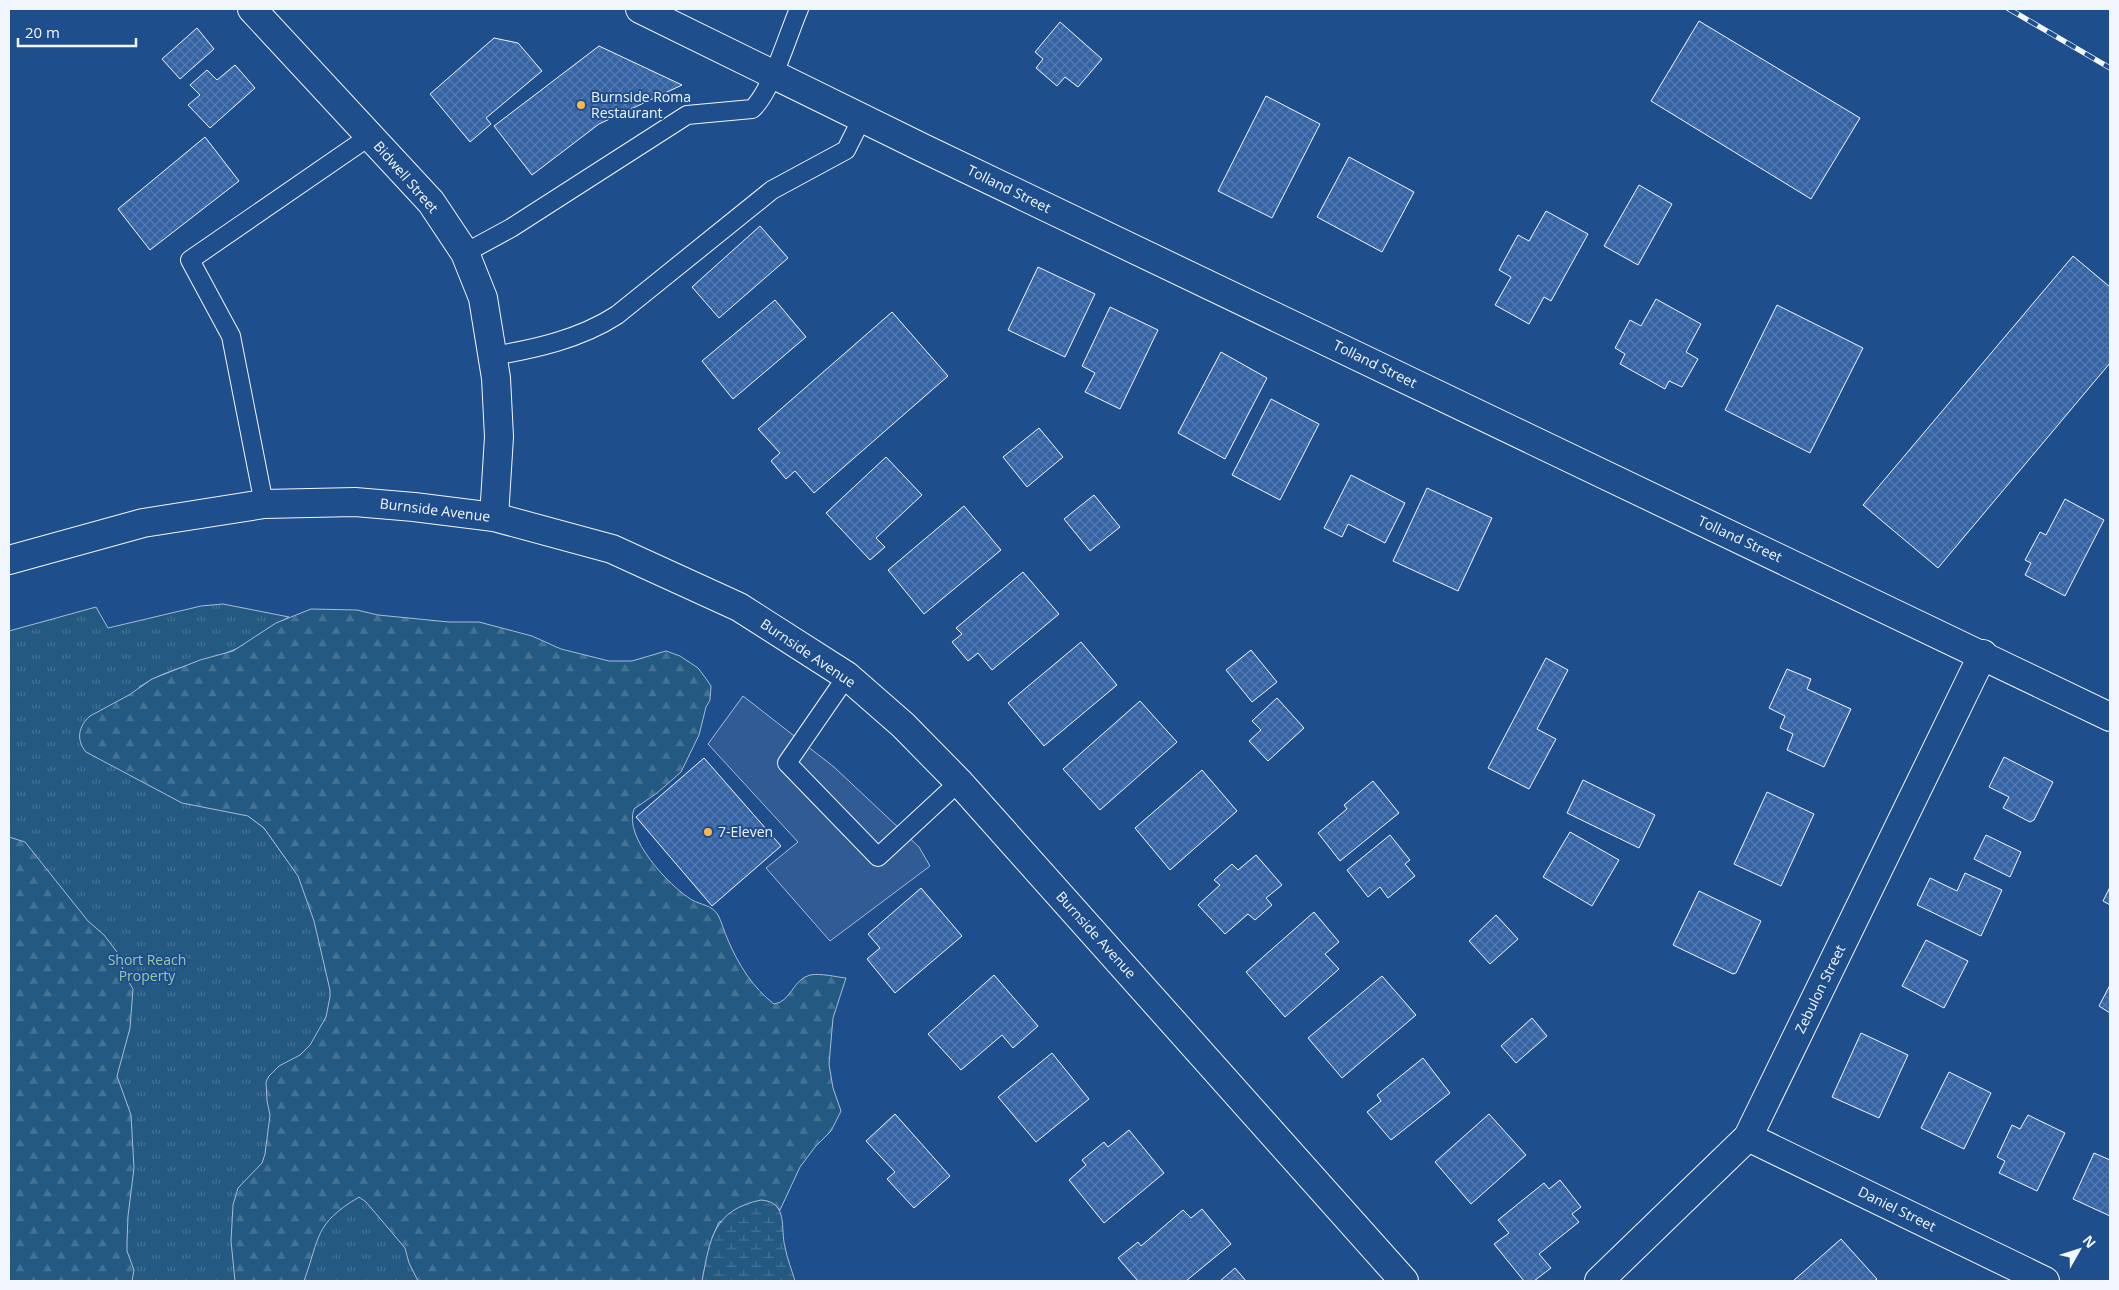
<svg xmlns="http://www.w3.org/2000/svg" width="2119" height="1290" font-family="'Open Sans',sans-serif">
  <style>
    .grass { fill: url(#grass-tufts); stroke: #a8bbd7 }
    .forest { fill: url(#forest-firs); stroke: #a8bbd7 }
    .wetland { fill: url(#wetland-marsh); stroke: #a8bbd7 }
    .parking { fill: #305b95; stroke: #a8bbd7 }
    .building { fill: url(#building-cross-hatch); stroke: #f2f6ff }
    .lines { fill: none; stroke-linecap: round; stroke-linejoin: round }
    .service-casing { stroke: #f2f6ff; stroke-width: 20 }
    .minor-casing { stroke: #f2f6ff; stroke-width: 30 }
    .secondary-casing { stroke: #f2f6ff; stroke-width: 30 }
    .primary-casing { stroke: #f2f6ff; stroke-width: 30 }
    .service { stroke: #1f4e8c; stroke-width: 18 }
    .minor { stroke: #1f4e8c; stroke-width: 28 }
    .secondary { stroke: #1f4e8c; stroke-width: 28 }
    .primary { stroke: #1f4e8c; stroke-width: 28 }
    .rail-casing { stroke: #f2f6ff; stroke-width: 5.5 }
    .rail { stroke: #1f4e8c; stroke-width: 4; stroke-dasharray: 11; stroke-linecap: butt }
    .poi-dot { fill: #ffb74d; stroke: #1f4e8c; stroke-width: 2 }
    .labels { text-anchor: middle; stroke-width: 4; stroke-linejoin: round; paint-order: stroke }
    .poi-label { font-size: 14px; fill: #f2f6ff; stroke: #1f4e8c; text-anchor: start }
    .street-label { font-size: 14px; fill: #f2f6ff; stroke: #1f4e8c }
    .park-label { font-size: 14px; fill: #97c8a6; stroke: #1f4e8c }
  </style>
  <defs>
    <pattern id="grass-tufts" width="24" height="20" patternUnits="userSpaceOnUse" patternTransform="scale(1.25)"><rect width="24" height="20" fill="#245a82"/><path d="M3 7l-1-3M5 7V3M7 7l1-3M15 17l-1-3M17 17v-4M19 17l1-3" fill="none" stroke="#447295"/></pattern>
    <pattern id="forest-firs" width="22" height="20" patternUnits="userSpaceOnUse" patternTransform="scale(1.25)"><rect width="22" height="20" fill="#245a82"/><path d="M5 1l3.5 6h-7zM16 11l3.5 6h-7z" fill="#447295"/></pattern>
    <pattern id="wetland-marsh" width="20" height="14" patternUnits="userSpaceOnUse" patternTransform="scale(1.25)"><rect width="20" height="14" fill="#245a82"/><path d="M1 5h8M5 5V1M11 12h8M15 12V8" fill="none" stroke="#447295"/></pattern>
    <pattern id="building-cross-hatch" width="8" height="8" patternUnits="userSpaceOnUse" patternTransform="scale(1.25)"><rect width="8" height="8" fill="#3563a3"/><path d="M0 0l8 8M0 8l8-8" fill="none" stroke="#537ab1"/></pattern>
  </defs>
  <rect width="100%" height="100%" fill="#1f4e8c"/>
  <path class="grass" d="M223,604L289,617C271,626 255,641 236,649C204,663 169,667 139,687L248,816L264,828L286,859L644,1281H9V631L96,607L108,628L201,606Z"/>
  <g class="forest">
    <path d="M311,609L357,610L378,615L449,622H479L532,636L561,649L609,661H632L666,651L680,656L698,668L707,680L711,686L710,700L706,707L699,735L681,772L657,793L634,809C623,837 669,886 692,900C701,905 712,905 718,915C722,922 724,932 728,940C738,964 753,988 774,1004C791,1002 793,979 810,975C821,973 836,977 846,978L833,1018L829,1064L833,1088L841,1111L831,1131L815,1147L800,1167L780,1210L775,1205L719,1222L712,1238L702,1281H418L409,1263L405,1248L366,1202L359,1197C314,1224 320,1237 304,1281H235L231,1241L233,1205L238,1188L262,1163L265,1154L270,1115L267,1101L266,1082L269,1076L279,1066L300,1055L310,1045L326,1017L330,997V990L314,921L298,876L264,828L248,816L182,803L86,752C76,740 78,727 90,716L129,695L152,679L200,660L233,651L276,623Z"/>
    <polygon points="9,837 25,842 88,921 104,935 117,952 125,976 133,989 130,1028 117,1076 131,1115 134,1168 128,1216 127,1242 127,1251 134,1270 132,1281 9,1281"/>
  </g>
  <path class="wetland" d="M761,1200C789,1202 780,1229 785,1247C787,1259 792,1270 795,1281H702C710,1239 713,1210 761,1200Z"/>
  <polygon class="parking" points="743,696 834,767 919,847 930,866 830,941 766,868 798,842 708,744"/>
  <g class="building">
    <polygon points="1699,21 1860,118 1811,199 1651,101"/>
    <polygon points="1060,22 1102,59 1078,87 1065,77 1057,86 1036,68 1043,59 1035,52"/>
    <polygon points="197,28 214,49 180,79 162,59"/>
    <polygon points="494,38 518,43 542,71 486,118 491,124 470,142 430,94"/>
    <polygon points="599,46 682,85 599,124 532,175 494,126"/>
    <polygon points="235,65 255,88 210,128 188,105 200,95 190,85 207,70 217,80"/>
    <polygon points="1266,96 1320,124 1272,218 1218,191"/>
    <polygon points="205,137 239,181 150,250 118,209"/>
    <polygon points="1349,157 1414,192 1382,252 1317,217"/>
    <polygon points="1639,185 1672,204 1638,265 1604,246"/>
    <polygon points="1546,211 1588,234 1551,301 1544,297 1529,324 1495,305 1511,277 1499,270 1518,235 1529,241"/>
    <polygon points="760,226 788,258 719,318 692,287"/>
    <polygon points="2073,256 2110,287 2110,363 1938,568 1863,505"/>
    <polygon points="1038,267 1095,294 1065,357 1008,330"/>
    <polygon points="1656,299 1701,324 1686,352 1698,359 1682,387 1669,381 1665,389 1620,364 1625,354 1615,348 1630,320 1641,326"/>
    <polygon points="775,300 806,337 733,399 702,361"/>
    <polygon points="1777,305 1863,348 1810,453 1725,410"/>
    <polygon points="1110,307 1158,330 1120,409 1085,392 1095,373 1082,366"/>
    <polygon points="892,312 948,376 814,493 795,471 786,479 771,461 780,453 758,429"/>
    <polygon points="1221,352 1267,378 1225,459 1178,433"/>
    <polygon points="1271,399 1319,424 1280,500 1232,475"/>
    <polygon points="1039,428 1063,457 1027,487 1003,457"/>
    <polygon points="886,457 922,495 876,538 885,547 870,560 826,513"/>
    <polygon points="1351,475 1405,503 1385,543 1348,524 1342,537 1324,528"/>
    <polygon points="1427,488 1492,518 1458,591 1393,561"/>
    <polygon points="1094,495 1120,527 1090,551 1064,519"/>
    <polygon points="2065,499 2104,520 2065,596 2025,575 2031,563 2025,560 2040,532 2046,535"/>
    <polygon points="964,506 1001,550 924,614 888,570"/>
    <polygon points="1023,572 1059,614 992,670 978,653 968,661 952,642 962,634 956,628"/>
    <polygon points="1081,642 1117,685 1044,746 1008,703"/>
    <polygon points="1251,650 1277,682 1252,702 1226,670"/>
    <polygon points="1546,658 1568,670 1537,729 1556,739 1529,789 1488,768"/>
    <polygon points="1787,669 1811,679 1807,689 1851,709 1824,767 1787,750 1793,734 1780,728 1785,716 1769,708"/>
    <polygon points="1277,698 1304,728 1268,761 1249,741 1261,730 1252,721"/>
    <polygon points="1140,701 1177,742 1100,810 1063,769"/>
    <polygon points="2004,757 2053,782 2034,820 2030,822 2003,808 2009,797 1989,787"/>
    <polygon points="704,758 781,846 712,906 636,817"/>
    <polygon points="1202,770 1237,811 1170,870 1135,828"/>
    <polygon points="1583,780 1655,815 1639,848 1567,813"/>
    <polygon points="1373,781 1399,813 1340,861 1318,833 1347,809 1344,805"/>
    <polygon points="1767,792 1814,814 1781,886 1734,864"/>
    <polygon points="1570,832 1619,860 1592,906 1543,877"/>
    <polygon points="1390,835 1410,860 1405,864 1415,876 1388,898 1380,887 1368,897 1347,870"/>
    <polygon points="1986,835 2021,852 2010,877 1974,859"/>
    <polygon points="1256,855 1282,885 1266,898 1272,905 1255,920 1248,914 1225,934 1198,905 1220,885 1214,880 1232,864 1238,870"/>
    <polygon points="1965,873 2002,890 1981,936 1917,905 1930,878 1957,891"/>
    <polygon points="2110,887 2110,905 2103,901"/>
    <polygon points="921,888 962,936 895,993 867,959 880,948 868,934"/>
    <polygon points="1699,891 1761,921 1736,973 1733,974 1673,945"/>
    <polygon points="1314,912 1339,942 1325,954 1339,969 1285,1017 1246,972"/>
    <polygon points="1496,915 1518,939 1490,964 1469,941"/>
    <polygon points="1926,940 1968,961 1944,1008 1902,986"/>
    <polygon points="994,975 1038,1026 1013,1048 1002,1035 961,1070 928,1034"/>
    <polygon points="1382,976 1416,1015 1342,1078 1308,1038"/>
    <polygon points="2110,985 2110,1013 2099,1006"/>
    <polygon points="1532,1018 1547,1036 1516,1063 1501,1046"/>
    <polygon points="1861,1033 1908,1055 1879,1118 1832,1097"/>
    <polygon points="1052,1053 1089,1099 1036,1142 998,1097"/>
    <polygon points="1423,1058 1450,1093 1391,1140 1367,1112 1381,1101 1377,1095"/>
    <polygon points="1949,1072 1991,1093 1964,1149 1921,1128"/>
    <polygon points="895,1114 950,1176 914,1208 887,1179 895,1172 866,1141"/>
    <polygon points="1489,1114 1526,1155 1471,1204 1435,1162"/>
    <polygon points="2028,1115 2065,1133 2037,1191 1999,1173 2005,1161 1997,1157 2012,1125 2020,1129"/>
    <polygon points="1129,1130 1164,1173 1104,1223 1069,1180 1086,1165 1082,1160 1104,1142 1108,1147"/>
    <polygon points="2094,1153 2110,1160 2110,1216 2073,1199"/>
    <polygon points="1560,1180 1581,1207 1572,1214 1579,1222 1539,1254 1551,1268 1534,1281 1524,1281 1494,1244 1509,1233 1498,1220 1544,1183 1549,1189"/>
    <polygon points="1202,1209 1231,1244 1186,1281 1138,1281 1118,1258 1138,1242 1141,1246 1183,1210 1191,1218"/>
    <polygon points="1841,1239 1877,1279 1874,1281 1793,1281"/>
    <polygon points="1235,1268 1246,1281 1220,1281"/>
  </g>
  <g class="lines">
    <g class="service-casing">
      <g id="service">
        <path d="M465,253L511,228L687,115L752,109C771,93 788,34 799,9"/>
        <path d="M492,356C535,349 580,339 617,315L772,190L846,150L862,118"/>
        <polyline points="264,504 231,336 190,260 370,136"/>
        <polyline points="847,676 787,763 878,857 959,782"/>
      </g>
    </g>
    <g class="minor-casing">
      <g id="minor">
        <polyline points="252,9 431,202 465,253 483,298 496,378 499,437 494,517"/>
        <polyline points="1748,1137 2045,1281"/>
        <polyline points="1599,1281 1748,1137 1983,654"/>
      </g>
    </g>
    <g class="secondary-casing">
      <polyline id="secondary" points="640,9 925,149 2110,717"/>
    </g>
    <g class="primary-casing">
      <polyline id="primary" points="9,560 143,523 264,504 355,502 414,507 494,517 612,549 739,607 847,676 903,725 959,782 1404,1281"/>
    </g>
    <use href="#service" class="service"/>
    <use href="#minor" class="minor"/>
    <use href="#secondary" class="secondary"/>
    <use href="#primary" class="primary"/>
    <g class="rail-casing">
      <polyline id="rail" points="2009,9 2110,68"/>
    </g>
    <use href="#rail" class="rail"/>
  </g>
  <g class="poi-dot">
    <circle cx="581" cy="105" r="5"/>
    <circle cx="708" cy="832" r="5"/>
  </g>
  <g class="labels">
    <g class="poi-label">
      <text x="591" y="102">Burnside Roma<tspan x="591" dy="16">Restaurant</tspan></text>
      <text x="718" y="837">7-Eleven</text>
    </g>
    <g class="street-label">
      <text transform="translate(406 177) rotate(49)" y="5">Bidwell Street</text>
      <text transform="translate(1009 189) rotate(26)" y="5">Tolland Street</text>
      <text transform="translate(1375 364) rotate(26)" y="5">Tolland Street</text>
      <text transform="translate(435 510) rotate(7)" y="5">Burnside Avenue</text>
      <text transform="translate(1740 539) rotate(25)" y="5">Tolland Street</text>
      <text transform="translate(808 653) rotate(34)" y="5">Burnside Avenue</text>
      <text transform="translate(1096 935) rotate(48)" y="5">Burnside Avenue</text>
      <text transform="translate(1820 989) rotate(-64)" y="5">Zebulon Street</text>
      <text transform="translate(1897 1209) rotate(26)" y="5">Daniel Street</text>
    </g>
    <g class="park-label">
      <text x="147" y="965">Short Reach<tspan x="147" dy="16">Property</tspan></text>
    </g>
  </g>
  <rect width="2119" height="1290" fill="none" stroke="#f2f6ff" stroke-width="20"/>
  <g transform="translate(2079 1250) rotate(51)" stroke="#1f4e8c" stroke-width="4" paint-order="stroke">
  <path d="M0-4L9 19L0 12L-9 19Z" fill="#f2f6ff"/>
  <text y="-8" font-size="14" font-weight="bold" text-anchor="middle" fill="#f2f6ff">N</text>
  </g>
  <path d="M18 38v8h118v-8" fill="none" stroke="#f2f6ff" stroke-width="2.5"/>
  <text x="25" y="38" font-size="15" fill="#f2f6ff" stroke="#1f4e8c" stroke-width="4" paint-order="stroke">20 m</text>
</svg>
